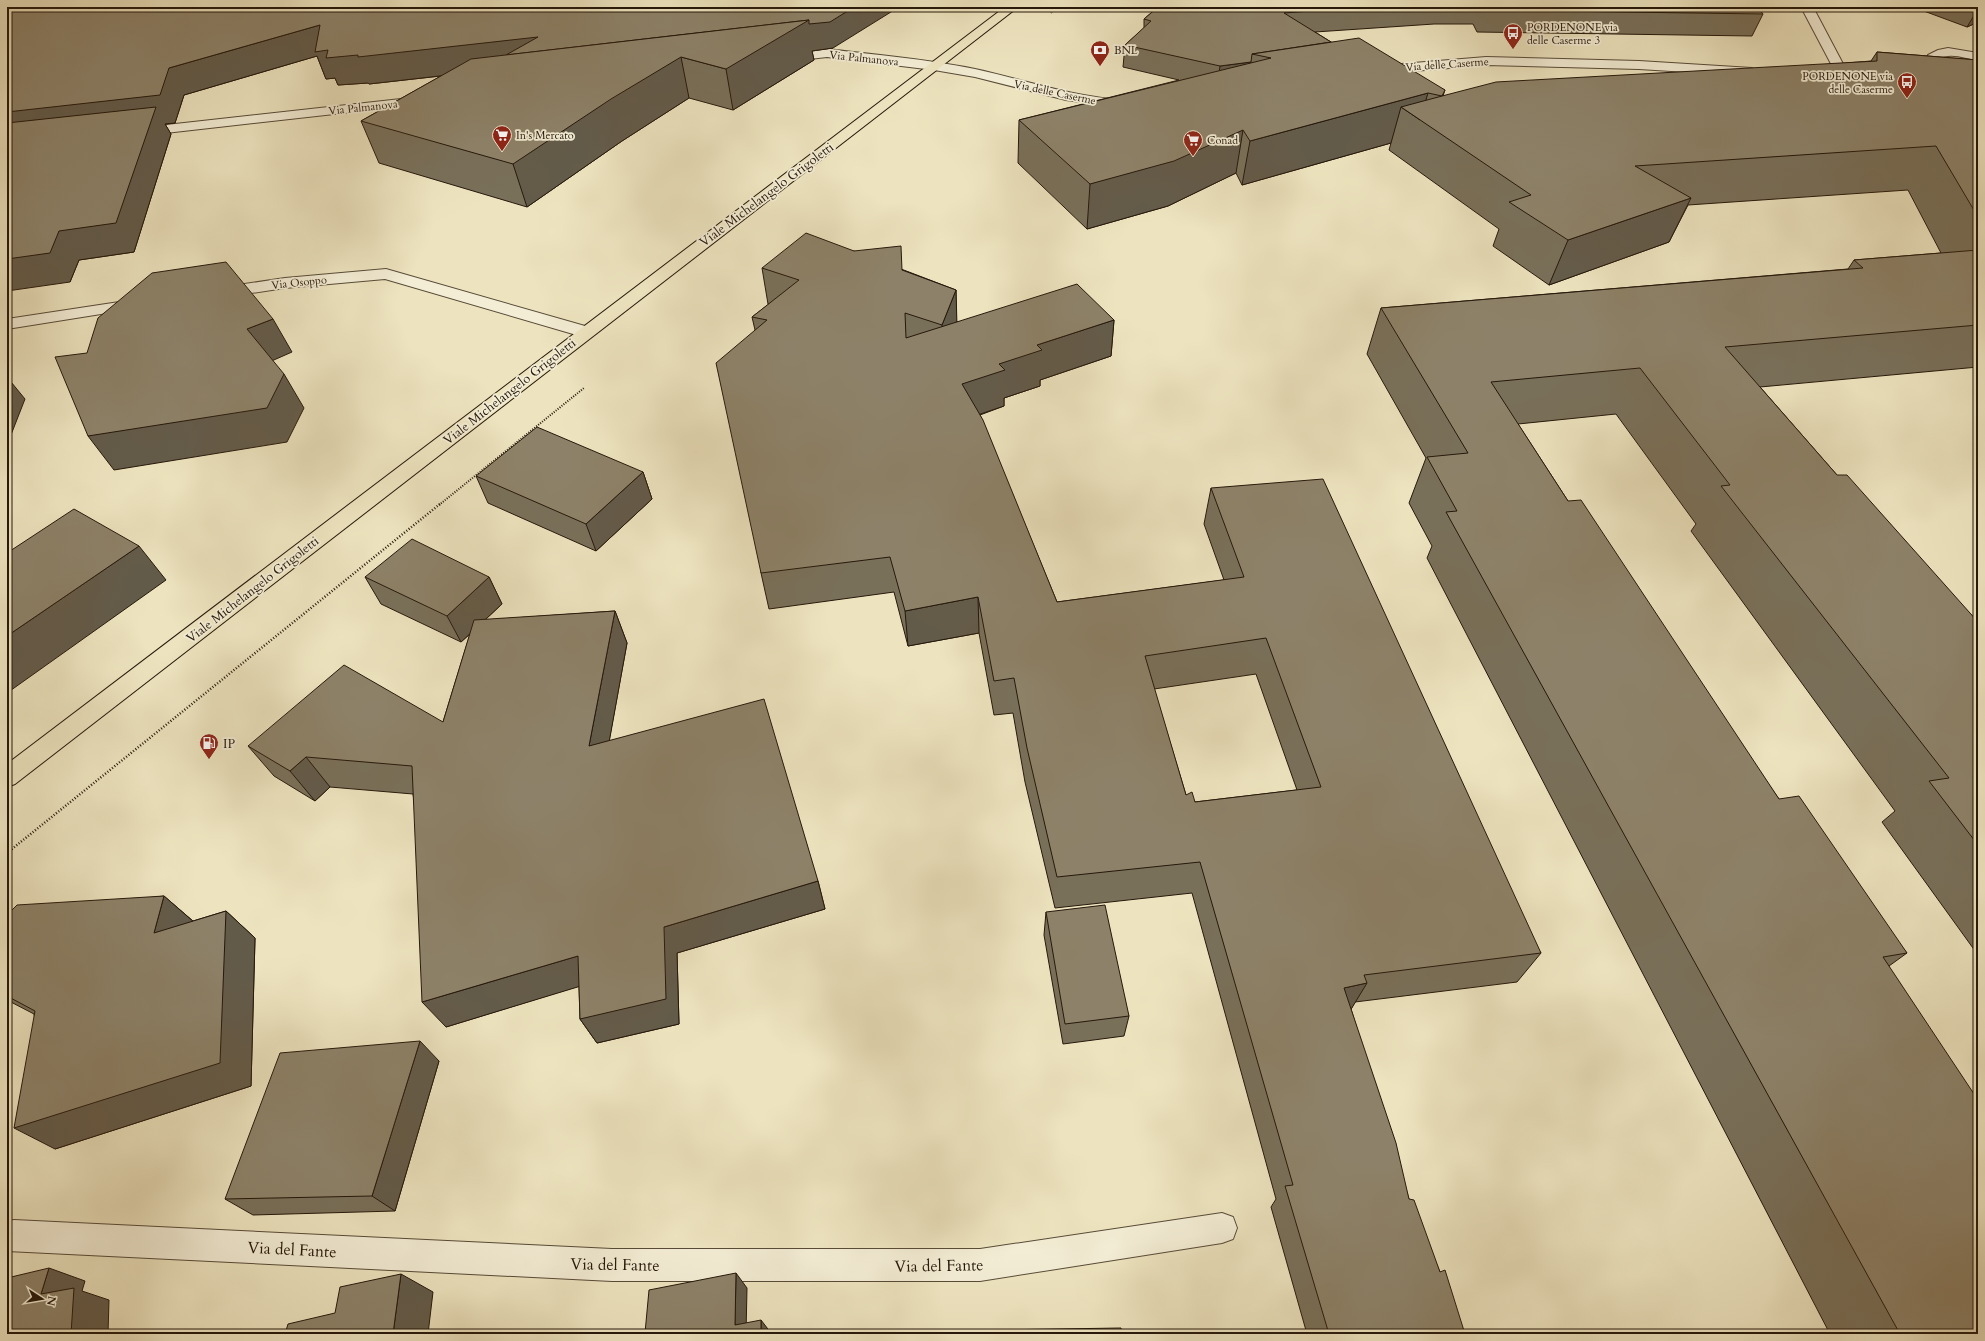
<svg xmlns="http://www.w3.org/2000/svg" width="1985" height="1341" font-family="Cardo,serif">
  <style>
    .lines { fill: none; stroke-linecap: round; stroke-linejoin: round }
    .minor-casing { stroke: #584b38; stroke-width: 2 }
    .major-casing { stroke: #26180b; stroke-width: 2 }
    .path-far2 { stroke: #26180b; stroke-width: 1.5; stroke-dasharray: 0.5 1; stroke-linecap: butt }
    .path-far1 { stroke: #26180b; stroke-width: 2; stroke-dasharray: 1 1.5; stroke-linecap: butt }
    .path { stroke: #26180b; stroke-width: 2.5; stroke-dasharray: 1 2; stroke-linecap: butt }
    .minor { fill: #f3edd5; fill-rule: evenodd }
    .major { fill: #ede4bf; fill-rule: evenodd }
    .wall { fill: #79705a; stroke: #26180b; fill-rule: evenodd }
    .shaded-wall { fill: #635b4a; stroke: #26180b }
    .building { fill: #8d8269; stroke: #26180b; fill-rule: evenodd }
    .labels { text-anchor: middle; stroke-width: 3.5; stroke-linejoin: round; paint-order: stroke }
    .far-poi-label { font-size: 11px; fill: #26180b; stroke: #f3edd5; text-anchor: start }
    .far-street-label { font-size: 11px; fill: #26180b; stroke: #f3edd5 }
    .street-label { font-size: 13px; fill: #26180b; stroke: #f3edd5 }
    .poi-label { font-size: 13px; fill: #26180b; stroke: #f3edd5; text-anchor: start }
    .near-street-label { font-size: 16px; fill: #26180b; stroke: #f3edd5 }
  </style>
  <rect width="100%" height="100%" fill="#ede4bf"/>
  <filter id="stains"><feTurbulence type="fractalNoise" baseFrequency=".005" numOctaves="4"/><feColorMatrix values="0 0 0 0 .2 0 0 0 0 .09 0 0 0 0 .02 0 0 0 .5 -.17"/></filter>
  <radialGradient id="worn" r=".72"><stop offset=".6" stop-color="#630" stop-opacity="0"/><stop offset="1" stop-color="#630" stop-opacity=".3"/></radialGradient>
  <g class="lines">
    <g class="minor-casing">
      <g id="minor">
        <polygon points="1801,7 1813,7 1851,79 1850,82 1840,82 1839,79"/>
        <path d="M1948,48L1978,53V61C1966,58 1950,52 1938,59C1943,73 1966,75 1978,76V84C1959,82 1937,79 1926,62L1928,55L1938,50Z"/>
        <path d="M827,49C876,55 926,59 975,69C1025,80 1073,97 1124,100L1129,101L1131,104L1129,107L1124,108L1066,100L975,77L934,70L827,57L783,62L777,58L783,54Z"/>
        <polygon points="1486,57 1639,61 1752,68 1758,72 1752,76 1639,69 1486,65 1377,74 1371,70 1377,66"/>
        <polygon points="419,97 424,98 426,101 424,104 139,136 134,135 132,132 134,129 139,128"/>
        <polygon points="386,269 592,328 594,332 592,336 586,337 580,336 385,279 285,288 218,298 212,296 210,293 212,290 218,288 285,278"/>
        <polygon points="139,299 145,301 147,304 145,307 7,329 7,319"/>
        <polygon points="1222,1213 1233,1217 1237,1228 1233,1239 1222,1243 980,1281 612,1281 7,1251 7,1221 14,1220 612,1249 980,1249"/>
      </g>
    </g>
    <g class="major-casing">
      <polygon id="major" points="1005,7 1018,7 15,784 7,787 7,764"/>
    </g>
    <polyline class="path-far2" points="1051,13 1058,7"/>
    <polyline class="path-far1" points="439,505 584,388"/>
    <polyline class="path" points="7,853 440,504"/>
    <use href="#minor" class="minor"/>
    <use href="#major" class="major"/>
  </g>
  <g class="wall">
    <polygon points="7,7 833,48 812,51 814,60 733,110 689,98 622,141 527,207 379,163 361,121 441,76 369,84 368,83 338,85 335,78 326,79 317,56 184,95 175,123 165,124 171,134 134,252 79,260 70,282"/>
    <polygon points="1158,7 1757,7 1763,14 1752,36 1477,32 1473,24 1434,24 1315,32 1331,42 1445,90 1443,96 1871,61 1877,52 1978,60 1978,367 1760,387 1837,475 1978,622 1978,955 1882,822 1895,811 1691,531 1696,524 1616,414 1518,424 1568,501 1779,799 1907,953 1889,966 1978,1334 1830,1334 1427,558 1432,546 1409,503 1426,458 1367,354 1381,308 1848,269 1854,260 1941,253 1908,190 1688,205 1669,242 1549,285 1493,246 1499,229 1389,150 1391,143 1242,185 1236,173 1168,206 1087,229 1018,163 1019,120 1179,80 1123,67 1125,45 1144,28 1144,19"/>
    <polygon points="1913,7 1978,7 1978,22 1967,27"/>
    <path d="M854,251L956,290V322L1114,320L1111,356L1040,380V386L1004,398V406L980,415L1057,602L1224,580L1204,524L1211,488L1541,953L1517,982L1355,1002L1351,1009L1409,1199L1440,1272L1465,1334H1307L1271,1207L1276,1199L1192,893L1055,908L1025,782L1013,713L994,715L979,633L908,646L894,592L769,609L761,573L755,330L752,317L769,304H768L762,268ZM1256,674L1297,790L1195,802L1186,795L1154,689Z"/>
    <polygon points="643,472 652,499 596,551 488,503 476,476"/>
    <polygon points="365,577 489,577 502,604 485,620 615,611 627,643 609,741 818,881 825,909 677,953 679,1024 597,1043 580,1019 579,986 446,1027 413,794 330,787 315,801 274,776 248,746 443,722 470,634 461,642 381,604"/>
    <polygon points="164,896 193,921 226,911 255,938 251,1086 55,1149 34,1014 7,1000 7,915"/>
    <polygon points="1046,912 1129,1016 1124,1036 1063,1044 1044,935"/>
    <polygon points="439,1061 395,1211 253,1215 225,1199"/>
  </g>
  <g class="shaded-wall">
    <polygon points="854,7 899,7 833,48 812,51 814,60 733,110 726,69 681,57 689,98 622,141 527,207 513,164 501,69 369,84 368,83 338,85 335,78 326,79 317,56 184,95 175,123 165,124 171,134 134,252 79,260 70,282 7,291 7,259 59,231 7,141 7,112 169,68 320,25 538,37 809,20"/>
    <polygon points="1978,9 1978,22 1967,27"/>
    <polygon points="1251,62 1247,85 1217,89 1220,66"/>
    <polygon points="1428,93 1420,120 1401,107 1391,143 1242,185 1250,141"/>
    <polygon points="1243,130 1236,173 1168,206 1087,229 1090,184"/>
    <polygon points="1691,198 1669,242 1549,285 1568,240"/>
    <polygon points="956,290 957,326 944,361 942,325"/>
    <polygon points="273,319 292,352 267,363 247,329"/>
    <polygon points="1114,320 1111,356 1040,380 1040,386 1004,398 1004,406 963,420 962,384 999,364 1037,345"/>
    <polygon points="284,374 304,408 287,442 114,470 88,436"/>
    <polygon points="7,377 25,399 7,445"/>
    <polygon points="643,472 652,499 596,551 586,524"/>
    <polygon points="139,546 166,580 7,693 7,636"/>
    <polygon points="489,577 502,604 461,642 447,616"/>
    <polygon points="978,597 979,633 908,646 905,611"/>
    <polygon points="615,611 627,643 603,776 589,746"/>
    <polygon points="306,757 330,787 315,801 290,771"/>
    <polygon points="818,881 825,909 677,953 679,1024 597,1043 580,1019 664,927"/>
    <polygon points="164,896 195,923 154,933"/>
    <polygon points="226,911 255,938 251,1086 55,1149 14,1128"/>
    <polygon points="578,956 594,982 446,1027 422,1002"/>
    <polygon points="1367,983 1350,1011 1344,988"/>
    <polygon points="420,1041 439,1061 395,1211 372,1196"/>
    <polygon points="49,1268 85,1281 82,1291 109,1300 108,1334 71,1334 41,1294"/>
    <polygon points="736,1273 747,1288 746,1334 735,1325"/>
    <polygon points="401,1274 433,1292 428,1334 393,1334"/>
    <polygon points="761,1320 771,1333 771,1334 761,1334"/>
  </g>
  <g class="building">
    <polygon points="7,7 854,7 830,22 809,24 809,20 506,55 538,37 358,57 358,55 326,58 328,50 315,52 320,25 169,68 160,95 7,112"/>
    <polygon points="1158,7 1363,7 1284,13 1331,42 1252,54 1251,62 1220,66 1125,45 1151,21 1144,19"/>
    <polygon points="1483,7 1757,7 1763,14 1484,10"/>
    <polygon points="809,20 726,69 681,57 611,99 513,164 361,121 471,59"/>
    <polygon points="1359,38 1445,90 1442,96 1496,82 1877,61 1877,52 1978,60 1978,217 1936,146 1635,166 1691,198 1568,240 1509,202 1531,195 1401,107 1442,96 1428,93 1250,141 1243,130 1174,161 1090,184 1019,120 1271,58 1252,54"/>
    <polygon points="156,107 116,223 59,231 50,253 7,259 7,123"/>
    <path d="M806,233L854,251L901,246L902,270L956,290L942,325L905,313L906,338L1077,284L1114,320L1037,345L1042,350L999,364L1005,370L962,384L983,420L1057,602L1244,577L1211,488L1323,479L1541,953L1364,975L1367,983L1344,988L1396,1143L1409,1199L1414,1200L1440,1272L1445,1270L1465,1334H1329L1285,1186L1293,1185L1200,862L1057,877L1027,748L1014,678L994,681L978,597L905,611L890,557L761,573L716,363L767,320L752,317L799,280L762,268ZM1266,638L1321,787L1195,802L1192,792L1186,795L1145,656Z"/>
    <polygon points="1978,250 1978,325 1725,347 1837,475 1847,475 1978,622 1978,845 1929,781 1949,778 1721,486 1730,485 1640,368 1491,382 1568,501 1581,500 1779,799 1799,796 1907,953 1883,957 1978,1100 1978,1334 1900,1334 1446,512 1457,511 1427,457 1468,453 1381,308 1863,268 1854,260"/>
    <polygon points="226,262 273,319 247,329 284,374 267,408 88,436 55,357 87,353 98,318 152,273"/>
    <polygon points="537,427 643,472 586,524 476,476"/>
    <polygon points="74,509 139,546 7,636 7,553"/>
    <polygon points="412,539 489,577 447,616 365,577"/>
    <polygon points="615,611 589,746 764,699 818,881 664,927 666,999 580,1019 578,956 422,1002 412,766 306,757 290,771 248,746 344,665 443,722 474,620"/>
    <polygon points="164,896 154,933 226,911 220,1063 14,1128 35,1011 7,996 7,915 17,905"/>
    <polygon points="1105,905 1129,1016 1065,1024 1046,912"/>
    <polygon points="420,1041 372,1196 225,1199 280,1053"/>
    <polygon points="49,1268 41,1294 74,1288 71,1334 7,1334 7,1278"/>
    <polygon points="736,1273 735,1325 761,1320 761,1334 632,1334 645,1333 649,1290"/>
    <polygon points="401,1274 393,1334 285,1334 288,1324 335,1313 340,1287"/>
    <polygon points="1121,1328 1122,1334 863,1334 863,1332"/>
  </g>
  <defs>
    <g id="bus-pin" transform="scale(1)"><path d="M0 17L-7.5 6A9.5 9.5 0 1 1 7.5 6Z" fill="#8f2418" stroke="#f3edd5"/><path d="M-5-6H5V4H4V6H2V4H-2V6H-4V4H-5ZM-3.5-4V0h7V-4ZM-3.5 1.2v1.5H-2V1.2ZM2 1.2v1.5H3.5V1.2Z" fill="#fff"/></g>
    <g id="bank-pin" transform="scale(1)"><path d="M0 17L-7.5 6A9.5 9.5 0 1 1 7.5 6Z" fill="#8f2418" stroke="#f3edd5"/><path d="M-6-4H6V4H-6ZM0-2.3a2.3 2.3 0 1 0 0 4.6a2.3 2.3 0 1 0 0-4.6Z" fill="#fff"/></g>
    <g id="supermarket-pin" transform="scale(1)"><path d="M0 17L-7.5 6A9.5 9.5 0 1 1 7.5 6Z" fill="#8f2418" stroke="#f3edd5"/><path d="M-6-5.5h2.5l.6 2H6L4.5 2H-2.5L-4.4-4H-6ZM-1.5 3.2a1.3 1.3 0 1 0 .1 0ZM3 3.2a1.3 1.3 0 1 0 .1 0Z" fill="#fff"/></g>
    <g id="fuel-pin" transform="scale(1)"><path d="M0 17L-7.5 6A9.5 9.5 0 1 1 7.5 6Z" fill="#8f2418" stroke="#f3edd5"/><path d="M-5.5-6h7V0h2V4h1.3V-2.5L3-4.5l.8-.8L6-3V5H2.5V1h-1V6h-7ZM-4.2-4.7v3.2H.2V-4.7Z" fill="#fff"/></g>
  </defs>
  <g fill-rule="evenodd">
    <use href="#bus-pin" x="1513" y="33"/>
    <use href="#bank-pin" x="1100" y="50"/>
    <use href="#bus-pin" x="1907" y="82"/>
    <use href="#supermarket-pin" x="502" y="135"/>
    <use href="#supermarket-pin" x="1193" y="140"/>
    <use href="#fuel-pin" x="209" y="743"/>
  </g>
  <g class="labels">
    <g class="far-poi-label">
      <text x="1527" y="31">PORDENONE via<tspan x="1527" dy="13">delle Caserme 3</tspan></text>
      <text x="1114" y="54">BNL</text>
      <text x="1893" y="80" text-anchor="end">PORDENONE via<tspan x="1893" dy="13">delle Caserme</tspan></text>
      <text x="516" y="139">In's Mercato</text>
      <text x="1207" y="144">Conad</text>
    </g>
    <g class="far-street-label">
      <text transform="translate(864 58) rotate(6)" y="4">Via Palmanova</text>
      <text transform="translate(1447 64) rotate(-4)" y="4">Via delle Caserme</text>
      <text transform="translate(1055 92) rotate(12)" y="4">Via delle Caserme</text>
      <text transform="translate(363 107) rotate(-6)" y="4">Via Palmanova</text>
      <text transform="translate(299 282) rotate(-6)" y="4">Via Osoppo</text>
    </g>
    <g class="street-label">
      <text transform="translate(766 194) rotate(-37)" y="5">Viale Michelangelo Grigoletti</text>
      <text transform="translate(509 391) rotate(-38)" y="5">Viale Michelangelo Grigoletti</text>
      <text transform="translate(252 589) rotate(-38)" y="5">Viale Michelangelo Grigoletti</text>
    </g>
    <g class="poi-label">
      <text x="223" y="748">IP</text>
    </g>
    <g class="near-street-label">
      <text transform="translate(292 1249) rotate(3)" y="6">Via del Fante</text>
      <text transform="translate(615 1264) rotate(1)" y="6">Via del Fante</text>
      <text transform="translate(939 1265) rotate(-1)" y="6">Via del Fante</text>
    </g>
  </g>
  <rect width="1985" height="1341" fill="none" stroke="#ede4bf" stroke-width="24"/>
  <rect x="8" y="8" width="1969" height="1325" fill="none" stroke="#26180b" stroke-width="2"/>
  <rect x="12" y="12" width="1961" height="1317" fill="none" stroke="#26180b"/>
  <g transform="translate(42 1299) rotate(102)" stroke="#f3edd5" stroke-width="3" paint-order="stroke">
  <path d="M0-3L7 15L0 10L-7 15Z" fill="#26180b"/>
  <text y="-6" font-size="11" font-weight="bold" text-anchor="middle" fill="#26180b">N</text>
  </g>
  <rect width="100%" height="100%" filter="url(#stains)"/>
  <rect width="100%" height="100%" fill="url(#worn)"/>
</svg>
